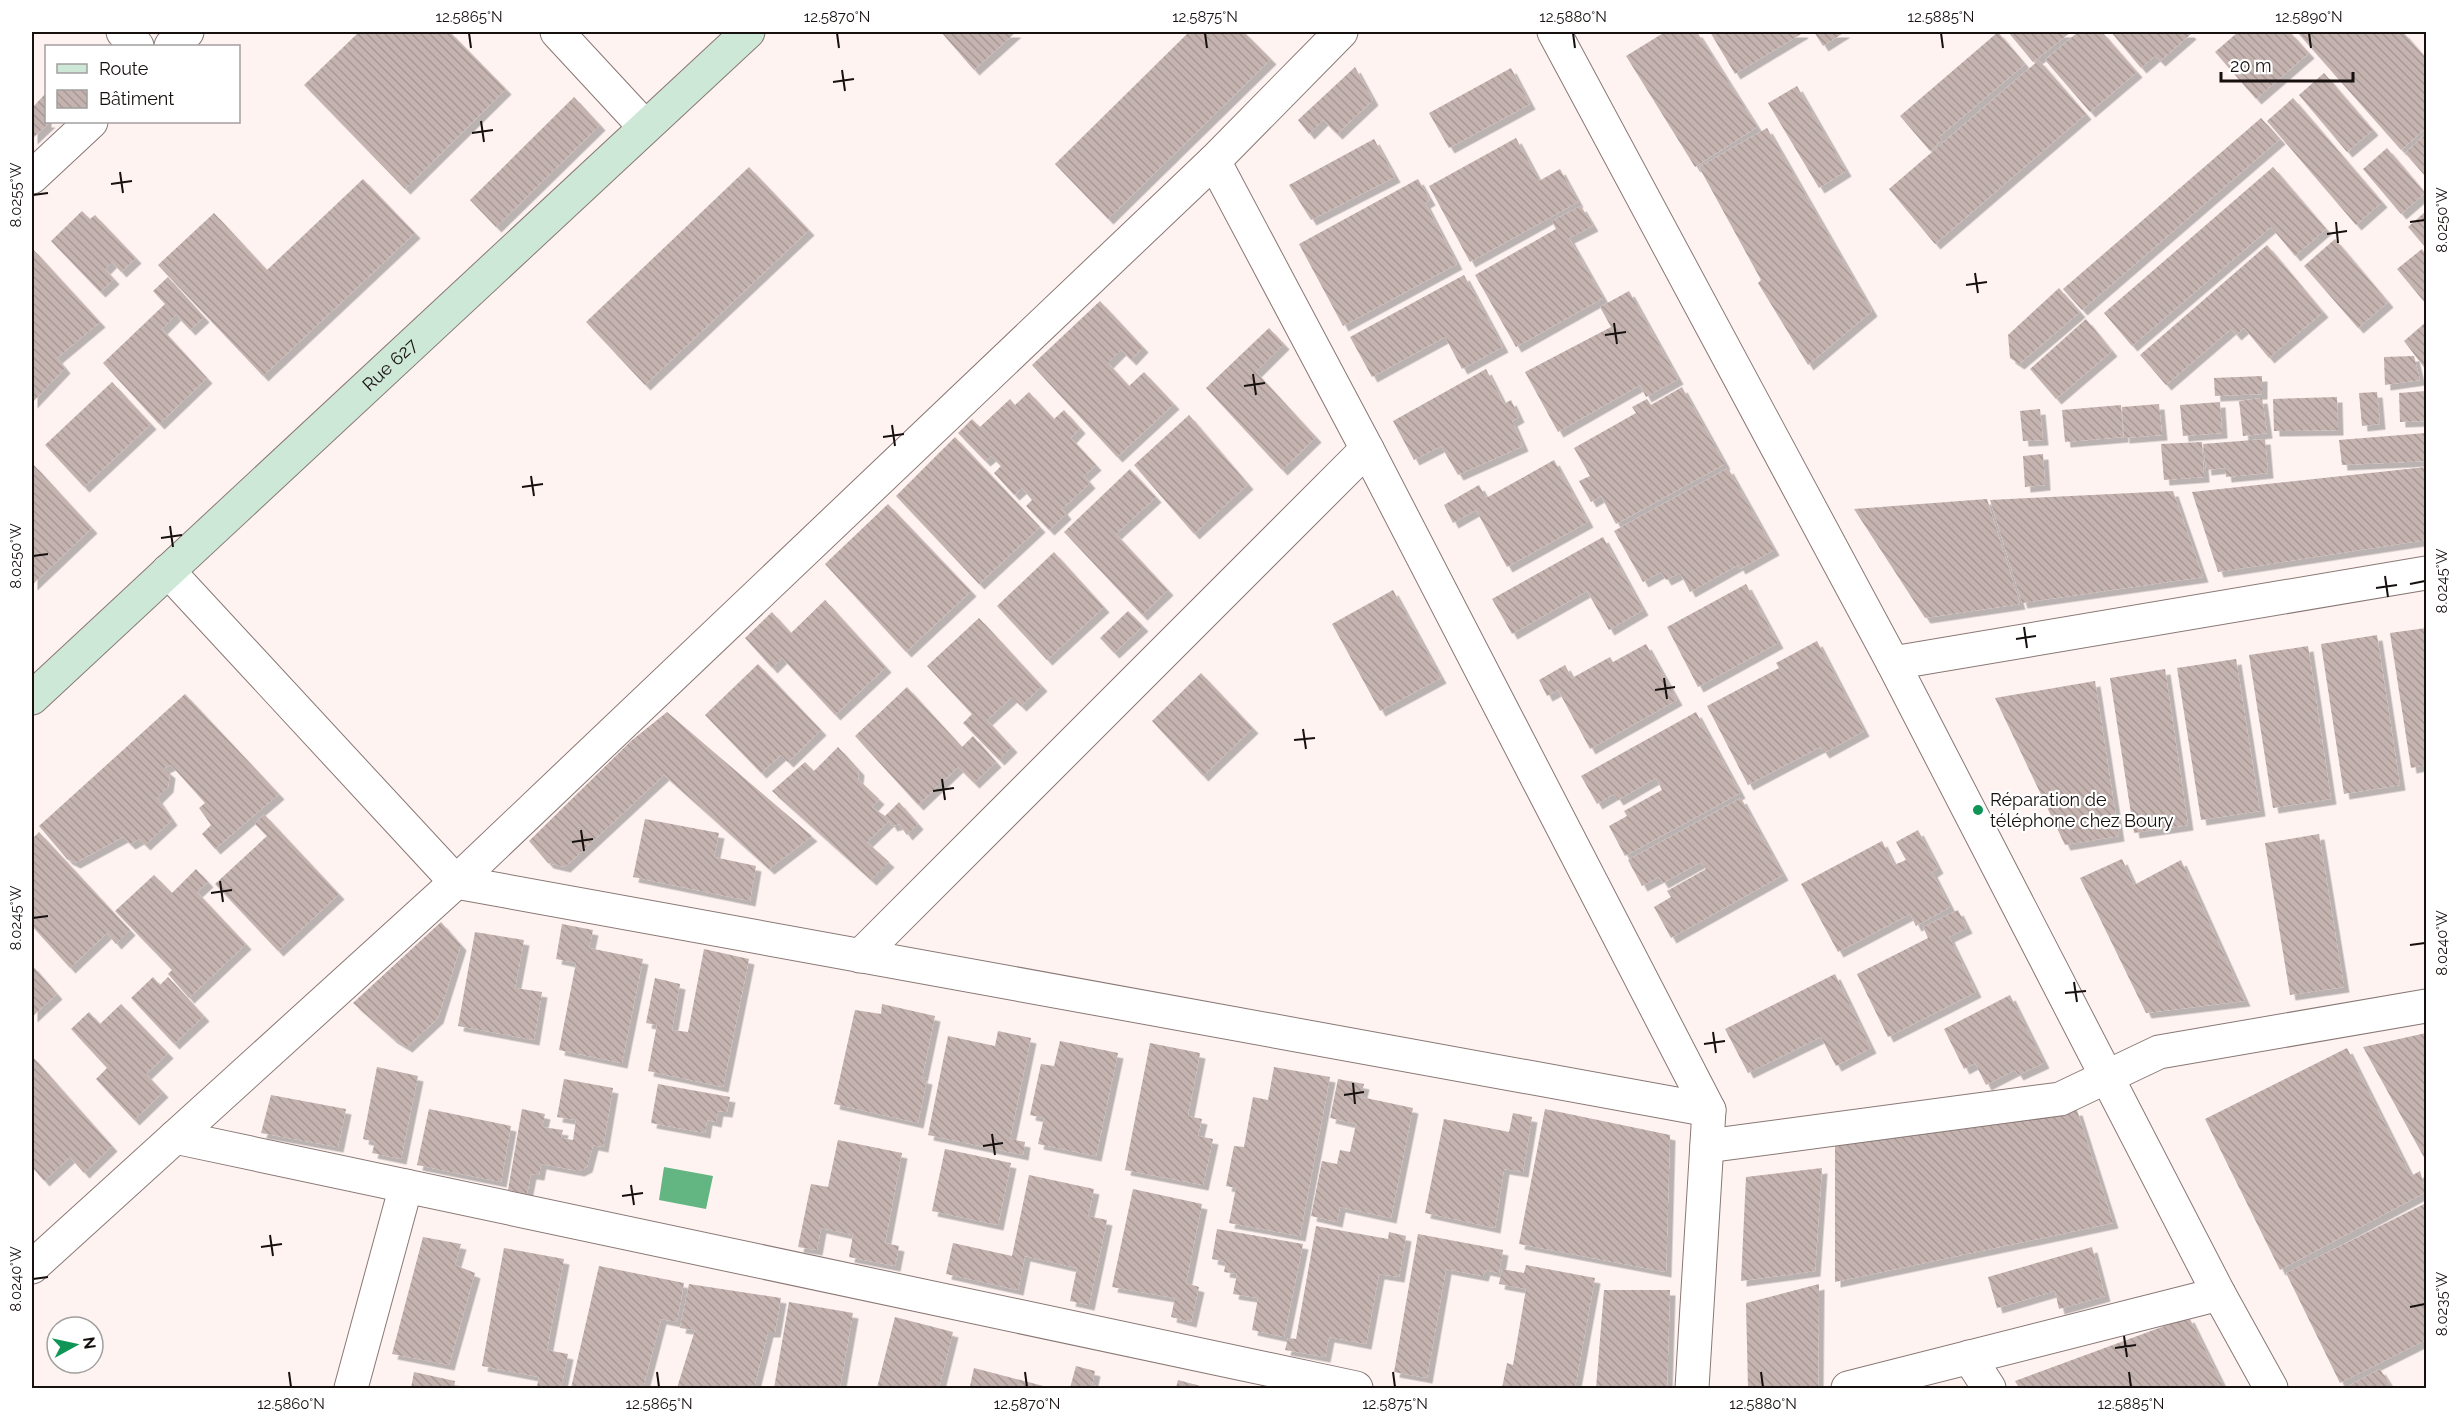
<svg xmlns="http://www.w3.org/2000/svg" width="2458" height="1420" font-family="Raleway,sans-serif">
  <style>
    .water { fill: #63b682 }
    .building { fill: url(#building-back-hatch); filter: url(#shadow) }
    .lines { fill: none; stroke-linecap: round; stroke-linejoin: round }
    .street-casing { stroke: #897875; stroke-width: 35 }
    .secondary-casing { stroke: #897875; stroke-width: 35 }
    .street { stroke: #fff; stroke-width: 33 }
    .secondary { stroke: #cee8d8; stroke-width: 33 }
    .ticks { fill: none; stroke: #16100f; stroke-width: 2 }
    .poi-dot { fill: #0f9555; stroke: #fff; stroke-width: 2 }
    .labels { text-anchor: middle; stroke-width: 4.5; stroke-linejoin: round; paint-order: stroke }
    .street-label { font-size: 18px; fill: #16100f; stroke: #fff }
    .poi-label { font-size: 18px; fill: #16100f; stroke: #fff; text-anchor: start }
    .neatline { fill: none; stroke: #16100f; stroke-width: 2 }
    .ticks-label { font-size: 15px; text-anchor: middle; fill: #16100f }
  </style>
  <defs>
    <pattern id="building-back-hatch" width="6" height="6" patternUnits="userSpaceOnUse" patternTransform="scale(1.5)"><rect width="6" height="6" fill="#c5b3b0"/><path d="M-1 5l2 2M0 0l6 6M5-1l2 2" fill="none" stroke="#a89996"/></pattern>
    <filter id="shadow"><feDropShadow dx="5.5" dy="5.5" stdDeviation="0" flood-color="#0004"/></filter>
  </defs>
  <rect width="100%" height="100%" fill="#fef3f1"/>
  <polygon class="water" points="664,1167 713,1176 706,1209 659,1200"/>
  <g class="building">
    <polygon points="359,32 450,32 506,89 405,189 304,85"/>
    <polygon points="941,32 1016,32 974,70"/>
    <polygon points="1189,32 1244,32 1271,59 1108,219 1055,164"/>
    <polygon points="1665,32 1697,32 1757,127 1695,167 1626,56"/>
    <polygon points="1710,32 1802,32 1803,33 1735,74"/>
    <polygon points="1814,32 1845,32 1823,46"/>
    <polygon points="1998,32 2025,64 1939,137 1942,140 1930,151 1900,116"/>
    <polygon points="2008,32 2071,32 2033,62"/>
    <polygon points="2078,32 2102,32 2137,72 2090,112 2045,60"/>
    <polygon points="2111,32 2189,32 2191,34 2160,61 2155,56 2141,68"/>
    <polygon points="2238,32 2290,32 2309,53 2256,99 2215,52"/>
    <polygon points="2297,32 2403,32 2426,58 2426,128 2401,150"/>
    <polygon points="2039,60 2086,114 1935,244 1889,189"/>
    <polygon points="1355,67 1373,100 1337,134 1323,120 1309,134 1298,120"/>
    <polygon points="1511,68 1530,104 1449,148 1429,113"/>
    <polygon points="2324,73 2373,130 2347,152 2299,95"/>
    <polygon points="1797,86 1846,171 1819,188 1768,103"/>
    <polygon points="46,93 46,122 50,122 32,139 32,108"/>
    <polygon points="574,97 600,125 496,227 470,200"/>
    <polygon points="2293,98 2382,202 2356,225 2267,121"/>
    <polygon points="2261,118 2280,139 2082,310 2063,289"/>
    <polygon points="1767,128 1872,311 1808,365 1758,283 1761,280 1699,167"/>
    <polygon points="2426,134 2426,177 2405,153"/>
    <polygon points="1516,138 1539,181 1560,169 1578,202 1470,262 1429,186"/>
    <polygon points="1374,139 1395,177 1311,220 1289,185"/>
    <polygon points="2387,148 2425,193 2401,214 2363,169"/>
    <polygon points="749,167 809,230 645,385 586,322"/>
    <polygon points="2273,167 2326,229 2295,256 2271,227 2132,346 2104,313"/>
    <polygon points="363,179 415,233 263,376 158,265 214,213 267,270"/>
    <polygon points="1418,179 1430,200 1425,203 1457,264 1343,326 1299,244"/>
    <polygon points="1581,206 1593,226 1569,238 1603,298 1516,347 1475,275 1556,229 1552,221"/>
    <polygon points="82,211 90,219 95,215 136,258 121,272 112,262 105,269 114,279 100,292 51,241"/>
    <polygon points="2426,211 2426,248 2408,227"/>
    <polygon points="2335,239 2388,302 2358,328 2304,266"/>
    <polygon points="2267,245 2323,312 2269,358 2244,328 2236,335 2231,329 2166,385 2140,355"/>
    <polygon points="32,248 100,322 57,358 65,368 32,403"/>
    <polygon points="2422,249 2426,255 2426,304 2397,269"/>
    <polygon points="1464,275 1503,347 1462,369 1445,337 1372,377 1350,337"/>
    <polygon points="168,277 204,317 190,330 176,315 162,329 207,378 159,424 103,363 165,304 153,291"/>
    <polygon points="2059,288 2080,312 2019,364 2010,358 2008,335"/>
    <polygon points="1629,291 1678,379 1646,397 1640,385 1558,432 1525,372 1611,327 1600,307"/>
    <polygon points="1100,301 1143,347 1131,360 1121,350 1108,363 1129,386 1144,372 1174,404 1117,457 1032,365"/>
    <polygon points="2086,319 2112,351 2056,399 2030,369"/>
    <polygon points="2426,322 2426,370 2404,341"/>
    <polygon points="1269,328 1284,344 1256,372 1316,437 1282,470 1206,388"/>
    <polygon points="2414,356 2420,380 2385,385 2384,357"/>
    <polygon points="1486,369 1504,404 1511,400 1519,417 1512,421 1523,446 1458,475 1441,446 1414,460 1393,421"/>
    <polygon points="2262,376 2262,394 2215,396 2214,378"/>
    <polygon points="112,382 151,424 84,487 45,445"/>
    <polygon points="1682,387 1725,464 1616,524 1601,496 1591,502 1579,481 1590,476 1574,448 1636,413 1632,407 1647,399 1651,405"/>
    <polygon points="2426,391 2426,421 2400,422 2399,393"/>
    <polygon points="1029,392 1054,419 1064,410 1080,428 1071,438 1096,465 1084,476 1090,483 1062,509 1066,514 1049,530 1026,506 1032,500 1022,488 1014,495 994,473 1001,466 991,456 985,461 958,433 972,419 980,427 1010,399 1015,405"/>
    <polygon points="2377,392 2380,424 2362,426 2359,393"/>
    <polygon points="2337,397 2338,430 2274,431 2273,399"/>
    <polygon points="2262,398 2267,433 2243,436 2239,401"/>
    <polygon points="2220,402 2222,433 2183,436 2180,405"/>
    <polygon points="2159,404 2162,435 2124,438 2122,407"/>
    <polygon points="2121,405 2123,437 2065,442 2062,410"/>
    <polygon points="2040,409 2043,440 2023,441 2020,411"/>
    <polygon points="1189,415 1248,484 1194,534 1134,465"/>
    <polygon points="2426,433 2426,461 2342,465 2339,440"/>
    <polygon points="955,437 1040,527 979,584 896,496"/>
    <polygon points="2265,439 2268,473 2226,477 2225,468 2206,470 2203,444"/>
    <polygon points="2202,442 2204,477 2164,480 2161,444"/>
    <polygon points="2043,454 2045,485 2025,487 2023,456"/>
    <polygon points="1554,460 1588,522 1507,567 1476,510 1453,523 1444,505 1479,485 1486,498"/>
    <polygon points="33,464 92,528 32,585 32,465"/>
    <polygon points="2426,467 2426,540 2218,572 2192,492"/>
    <polygon points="1728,468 1774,550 1740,569 1738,565 1690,592 1680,573 1666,580 1661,572 1643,582 1614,531"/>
    <polygon points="1130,469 1156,497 1116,534 1168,590 1142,615 1064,532"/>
    <polygon points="2173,491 2203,577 2022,603 1990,500"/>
    <polygon points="1987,499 2020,604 1925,618 1854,509"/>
    <polygon points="888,504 971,591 906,652 825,564"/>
    <polygon points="1603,537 1643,610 1609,630 1587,591 1512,634 1492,599"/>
    <polygon points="1054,552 1104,607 1047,660 997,606"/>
    <polygon points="1746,584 1778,643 1698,687 1667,627"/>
    <polygon points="1393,590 1441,678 1380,711 1332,624"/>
    <polygon points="825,600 886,667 835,715 782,658 772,668 745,638 772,612 791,633"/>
    <polygon points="1128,611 1143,626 1114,653 1100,638"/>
    <polygon points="979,618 1042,686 1021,706 1012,697 987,720 1012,747 999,760 963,723 972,714 927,666"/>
    <polygon points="2426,628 2426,765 2411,768 2390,633"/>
    <polygon points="2377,635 2400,785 2344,794 2321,644"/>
    <polygon points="1817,641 1864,731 1824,753 1820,747 1748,785 1707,706 1779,668 1776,663"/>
    <polygon points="1646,644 1677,700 1590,749 1558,690 1547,696 1539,680 1565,665 1572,678 1610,657 1613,662"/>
    <polygon points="2308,646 2331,799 2273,808 2249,655"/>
    <polygon points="2236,659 2260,811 2201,820 2177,668"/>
    <polygon points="758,664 821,730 788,762 781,755 761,773 705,715"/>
    <polygon points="2165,669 2188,825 2134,833 2110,678"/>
    <polygon points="1201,673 1253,728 1203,776 1152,721"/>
    <polygon points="2095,681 2119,836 2065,845 1995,698"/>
    <polygon points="907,687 962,747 973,736 996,762 974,783 958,767 918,805 855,736"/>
    <polygon points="185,694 279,794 215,849 202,834 211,825 199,808 205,803 171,765 164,768 170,773 168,787 157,798 172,820 145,845 139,839 130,844 123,837 75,863 67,859 39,826"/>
    <polygon points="667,712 812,836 769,869 664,775 565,867 548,863 529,841 631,741"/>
    <polygon points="1696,712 1740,793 1625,856 1609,826 1627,816 1624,811 1662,790 1656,778 1618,800 1614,794 1597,804 1581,776"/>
    <polygon points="838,747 859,770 858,779 879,799 872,807 885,816 899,802 918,824 907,835 899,824 892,826 889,821 867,842 889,862 871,880 772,791 805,762 814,771"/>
    <polygon points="1741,798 1783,875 1671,938 1654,907 1671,897 1667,891 1706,869 1701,862 1663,883 1659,877 1642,886 1628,860"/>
    <polygon points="264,814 339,894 278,951 215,884 267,836 255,824"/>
    <polygon points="645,819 719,833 714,857 756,866 750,901 633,877"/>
    <polygon points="1918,830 1938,868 1932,872 1950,907 1916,926 1910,914 1838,952 1801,884 1882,841 1894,865 1906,860 1896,842"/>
    <polygon points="39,832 130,930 116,944 107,933 70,968 32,926 32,839"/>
    <polygon points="2319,834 2344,987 2290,995 2265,843"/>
    <polygon points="2122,859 2134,885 2181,860 2245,1001 2146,1013 2080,878"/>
    <polygon points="196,869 208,882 197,892 246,944 189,998 168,974 172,970 115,911 154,875 172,893"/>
    <polygon points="1958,910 1967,928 1949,937 1976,992 1888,1037 1857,974 1928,938 1923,927"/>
    <polygon points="441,922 461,945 438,1018 407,1047 392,1038 353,1003"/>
    <polygon points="562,924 593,930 589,948 643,959 622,1063 559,1050 576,963 556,959"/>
    <polygon points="475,932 524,940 515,988 542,992 534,1040 458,1026"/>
    <polygon points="704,949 749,959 723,1087 648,1071 657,1025 646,1023 655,978 680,984 672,1030 688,1032"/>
    <polygon points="32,965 57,994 32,1017"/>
    <polygon points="1835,974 1871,1048 1836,1066 1821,1037 1748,1073 1725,1029"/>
    <polygon points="153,977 160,985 168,977 204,1016 174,1044 131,998"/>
    <polygon points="2010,995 2044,1063 2018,1075 2015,1070 1986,1085 1975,1063 1964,1069 1944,1029"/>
    <polygon points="121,1004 168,1053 146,1074 163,1092 134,1120 96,1079 107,1068 71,1029 89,1012 100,1024"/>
    <polygon points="882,1004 935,1016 922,1078 927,1079 918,1123 834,1104 855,1010 881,1014"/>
    <polygon points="998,1031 1031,1038 1010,1139 1025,1142 1023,1155 928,1135 948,1036 995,1046"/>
    <polygon points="2426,1033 2426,1161 2363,1047"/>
    <polygon points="1060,1041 1118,1053 1096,1156 1038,1144 1044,1118 1030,1115 1041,1064 1054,1066"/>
    <polygon points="1150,1043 1200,1053 1188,1116 1202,1119 1198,1136 1213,1139 1203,1185 1125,1170"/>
    <polygon points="2347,1048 2411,1176 2420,1171 2426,1192 2280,1270 2205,1119"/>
    <polygon points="32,1056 112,1146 84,1173 70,1157 44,1181 32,1167"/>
    <polygon points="377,1067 418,1076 401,1159 372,1153 375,1142 363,1139"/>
    <polygon points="1274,1067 1330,1077 1300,1236 1229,1223 1236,1188 1226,1186 1234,1146 1244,1147 1253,1097 1268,1100"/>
    <polygon points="564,1079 613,1088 603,1147 593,1145 587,1167 579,1171 541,1164 539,1175 531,1174 527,1194 508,1190 522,1109 545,1114 542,1127 563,1130 561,1138 573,1140 576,1120 557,1117"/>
    <polygon points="1338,1079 1364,1084 1361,1097 1413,1108 1391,1218 1340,1207 1337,1222 1311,1216 1322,1161 1337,1164 1340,1150 1350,1152 1356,1124 1330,1118"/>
    <polygon points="658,1084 730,1097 727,1112 718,1111 716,1122 707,1120 705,1133 651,1123"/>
    <polygon points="271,1095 346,1109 338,1147 261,1133"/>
    <polygon points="429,1109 511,1126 501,1182 417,1165"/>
    <polygon points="1545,1109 1670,1135 1666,1272 1519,1244"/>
    <polygon points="2077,1110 2113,1223 1835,1282 1835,1144"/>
    <polygon points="1513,1113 1532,1117 1523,1172 1504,1169 1495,1228 1425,1213 1444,1119 1509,1132"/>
    <polygon points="838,1140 902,1153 885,1243 899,1246 895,1266 849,1257 853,1235 821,1228 817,1250 798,1247 811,1184 828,1187"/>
    <polygon points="945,1149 1011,1163 998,1225 932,1211"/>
    <polygon points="1822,1168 1815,1271 1741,1281 1746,1177"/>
    <polygon points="1029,1175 1094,1189 1088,1216 1107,1220 1089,1305 1070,1301 1077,1268 1025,1256 1018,1290 946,1274 953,1243 1012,1256"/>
    <polygon points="1133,1189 1202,1204 1186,1283 1199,1287 1191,1322 1171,1317 1175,1298 1112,1287"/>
    <polygon points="2426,1203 2426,1340 2340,1383 2286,1273"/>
    <polygon points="1316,1226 1388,1239 1389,1232 1406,1236 1399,1277 1379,1274 1366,1344 1329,1337 1325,1357 1285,1350 1288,1338 1296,1339"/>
    <polygon points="1217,1229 1303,1244 1284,1337 1252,1330 1258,1298 1233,1294 1237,1274 1224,1272 1226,1262 1212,1259"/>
    <polygon points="1418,1234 1503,1250 1499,1273 1485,1270 1483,1276 1446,1269 1427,1378 1394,1372"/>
    <polygon points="423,1237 461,1244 455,1265 475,1273 449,1365 392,1354"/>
    <polygon points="2092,1247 2105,1296 2059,1309 2055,1291 1997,1308 1988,1277"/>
    <polygon points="504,1248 564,1259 547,1350 568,1354 561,1388 537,1386 539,1377 482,1366"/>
    <polygon points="1526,1265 1595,1278 1575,1388 1502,1388 1507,1363 1513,1365 1526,1289 1499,1284 1502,1269 1524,1273"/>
    <polygon points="599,1266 684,1283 677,1322 661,1319 643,1388 571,1388"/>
    <polygon points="689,1284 781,1298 775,1332 768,1332 754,1388 677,1388 695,1330 680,1328"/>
    <polygon points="1819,1284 1818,1388 1748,1388 1746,1303"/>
    <polygon points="1604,1290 1670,1290 1667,1388 1596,1388"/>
    <polygon points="789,1302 853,1313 840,1388 774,1388"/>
    <polygon points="895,1317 953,1332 939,1388 877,1388"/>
    <polygon points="2189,1317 2224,1388 2019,1388 2015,1381"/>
    <polygon points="1076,1366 1095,1371 1092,1385 1103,1388 1070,1388"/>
    <polygon points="974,1368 1051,1388 980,1388 970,1386"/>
    <polygon points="2380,1369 2392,1388 2345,1388"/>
    <polygon points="414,1372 455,1381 454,1388 411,1388"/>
    <polygon points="1178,1380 1208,1388 1176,1388"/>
  </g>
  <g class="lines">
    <g class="street-casing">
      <g id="street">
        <polyline points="123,32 137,46"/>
        <polyline points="557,32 645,127"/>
        <polyline points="1554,32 1893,663 2219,1294 2271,1388"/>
        <polyline points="171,46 187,32"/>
        <polyline points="1214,161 1367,449 1709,1110 1692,1388"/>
        <polyline points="32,177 91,122"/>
        <polyline points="168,571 456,882 1709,1110"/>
        <polyline points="1893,663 2426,573"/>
        <polyline points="860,956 1367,449"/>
        <polyline points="175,1137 1356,1388"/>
        <polyline points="1707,1146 2060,1099 2159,1052 2426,1006"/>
        <polyline points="32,1267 456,882 1214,161 1341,32"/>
        <polyline points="1969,1357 1989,1388"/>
        <polyline points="351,1388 406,1186"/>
        <polyline points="1848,1388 2219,1294"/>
      </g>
    </g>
    <g class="secondary-casing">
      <g id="secondary">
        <path id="s1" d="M32,698L748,32"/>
      </g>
    </g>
    <use href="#street" class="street"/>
    <use href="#secondary" class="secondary"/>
  </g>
  <path class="ticks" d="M469,33L471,48M837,33L839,48M1205,33L1207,48M1573,33L1575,48M1941,33L1943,48M2309,33L2311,48M842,70L845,91M833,82L854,79M481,121L484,142M472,133L493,130M120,172L123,193M111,184L132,181M33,195L48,193M2336,222L2338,243M2410,222L2425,220M2327,234L2347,231M1975,273L1978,293M1966,285L1987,282M1614,323L1617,344M1605,335L1626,332M1253,374L1256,395M1244,386L1265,383M892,425L895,446M883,437L904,434M531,476L534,496M522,487L543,484M170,526L173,547M161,538L182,535M33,556L48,554M2385,576L2388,597M2410,584L2425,581M2376,588L2397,585M2024,627L2027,648M2016,639L2036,636M1664,678L1667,699M1655,690L1675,687M1303,729L1306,749M1294,740L1315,738M942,779L945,800M933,791L954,788M581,830L584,851M572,842L593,839M220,881L223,902M211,893L232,890M33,918L48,916M2410,945L2425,943M2074,982L2077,1002M2065,993L2086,991M1713,1032L1716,1053M1704,1044L1725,1041M1353,1083L1355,1104M1344,1095L1364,1092M992,1134L995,1155M983,1146L1003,1143M631,1185L634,1205M622,1196L643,1193M270,1235L273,1256M261,1247L282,1244M33,1279L48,1277M2410,1307L2425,1304M2124,1336L2127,1357M2115,1348L2136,1345M289,1372L291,1387M657,1372L659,1387M1025,1372L1027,1387M1393,1372L1395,1387M1761,1372L1763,1387M2129,1372L2131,1387"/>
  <circle class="poi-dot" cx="1978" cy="810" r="6"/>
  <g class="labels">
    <g class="street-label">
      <text dy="6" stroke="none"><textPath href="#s1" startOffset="489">Rue 627</textPath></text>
    </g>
    <g class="poi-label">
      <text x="1990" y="806">Réparation de<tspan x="1990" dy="21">téléphone chez Boury</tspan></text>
    </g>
  </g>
  <rect width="2458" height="1420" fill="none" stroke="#ffffff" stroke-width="66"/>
  <rect x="45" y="45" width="195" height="78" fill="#ffffff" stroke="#a29f9f" stroke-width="1.5"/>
  <rect x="57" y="64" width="30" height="9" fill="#cee8d8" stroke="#a29f9f" stroke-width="1.5"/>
  <text x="99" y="75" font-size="18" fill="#16100f">Route</text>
  <rect x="57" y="90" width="30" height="18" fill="url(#building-back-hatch)" stroke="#a29f9f" stroke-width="1.5"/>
  <text x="99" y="105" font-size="18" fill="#16100f">Bâtiment</text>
  <g transform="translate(75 1345) rotate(82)"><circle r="28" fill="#ffffff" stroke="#a29f9f" stroke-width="1.5"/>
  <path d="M0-4.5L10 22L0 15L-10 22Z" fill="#0f9555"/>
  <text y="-9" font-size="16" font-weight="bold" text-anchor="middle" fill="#16100f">N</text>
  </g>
  <path d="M2221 72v9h132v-9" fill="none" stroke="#16100f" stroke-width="3"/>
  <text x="2230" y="72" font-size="18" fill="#16100f" stroke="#ffffff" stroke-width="4.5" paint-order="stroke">20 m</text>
  <rect x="33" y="33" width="2392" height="1354" class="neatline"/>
  <g class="ticks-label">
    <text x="469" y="22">12.5865°N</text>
    <text x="837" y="22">12.5870°N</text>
    <text x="1205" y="22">12.5875°N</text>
    <text x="1573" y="22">12.5880°N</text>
    <text x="1941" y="22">12.5885°N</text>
    <text x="2309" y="22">12.5890°N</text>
    <text transform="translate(16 195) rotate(-90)" y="5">8.0255°W</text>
    <text transform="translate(2442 220) rotate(-90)" y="5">8.0250°W</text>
    <text transform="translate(16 556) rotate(-90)" y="5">8.0250°W</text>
    <text transform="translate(2442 581) rotate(-90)" y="5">8.0245°W</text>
    <text transform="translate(16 918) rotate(-90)" y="5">8.0245°W</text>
    <text transform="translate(2442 943) rotate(-90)" y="5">8.0240°W</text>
    <text transform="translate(16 1279) rotate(-90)" y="5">8.0240°W</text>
    <text transform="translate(2442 1304) rotate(-90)" y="5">8.0235°W</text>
    <text x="291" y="1409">12.5860°N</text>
    <text x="659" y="1409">12.5865°N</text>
    <text x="1027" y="1409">12.5870°N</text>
    <text x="1395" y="1409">12.5875°N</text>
    <text x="1763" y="1409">12.5880°N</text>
    <text x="2131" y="1409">12.5885°N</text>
  </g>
</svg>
